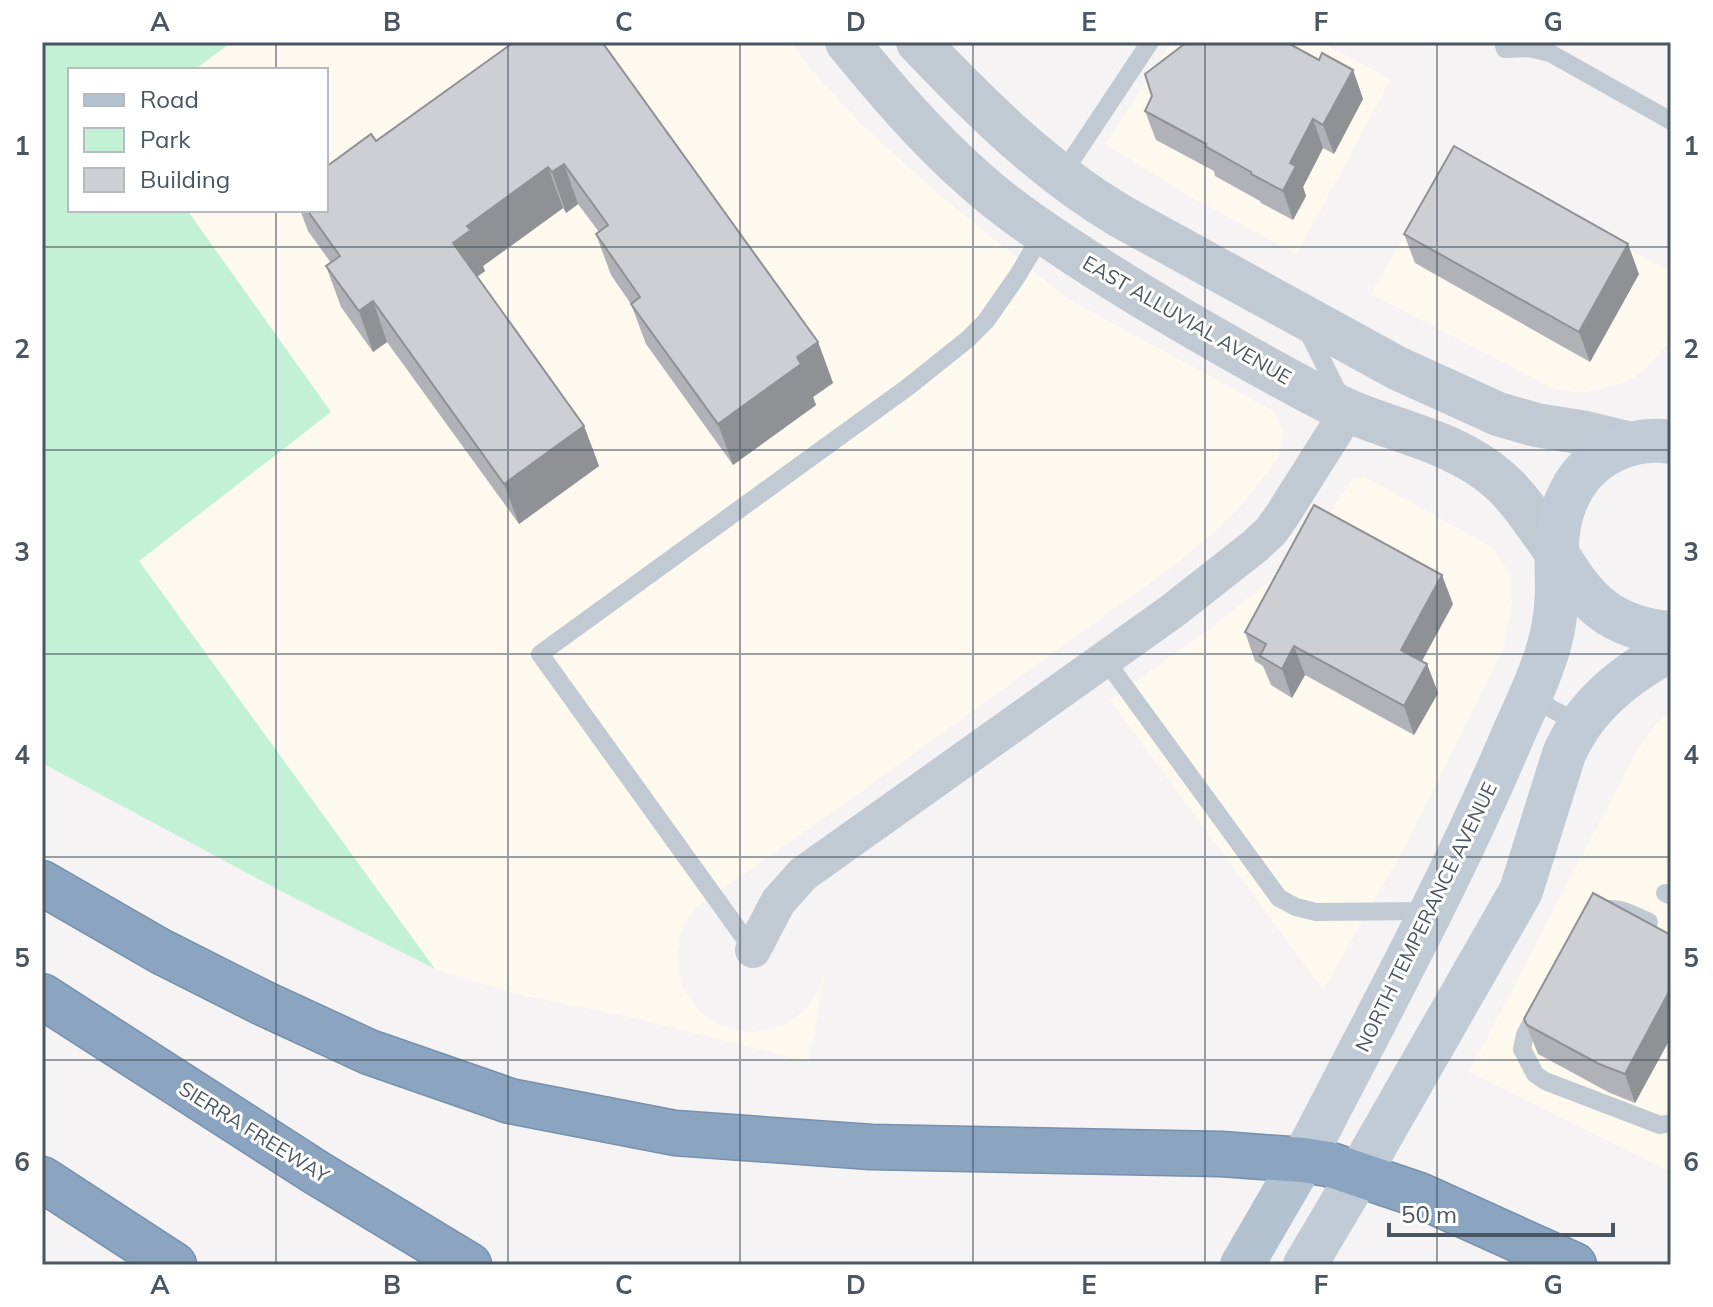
<svg xmlns="http://www.w3.org/2000/svg" width="1713" height="1307" font-family="Mulish,sans-serif">
  <style>
    .commercial { fill: #fdf9ef }
    .green { fill: #c3f1d5 }
    .lines { fill: none; stroke-linecap: round; stroke-linejoin: round }
    .motorway-casing { stroke: #7690ad; stroke-width: 47 }
    .service { stroke: #c1cad2; stroke-width: 18 }
    .minor { stroke: #c1cad2; stroke-width: 36 }
    .tertiary { stroke: #c1cad2; stroke-width: 44 }
    .secondary { stroke: #c1cbd6; stroke-width: 44 }
    .primary { stroke: #b3c2d1; stroke-width: 44 }
    .motorway { stroke: #8ba5c1; stroke-width: 44 }
    .wall { fill: #b0b2b7 }
    .shaded-wall { fill: #909195 }
    .building { fill: #cdcfd5; stroke: #909195; stroke-width: 2 }
    .grid { fill: none; stroke: #4a5661; stroke-width: 2; stroke-opacity: 0.55 }
    .labels { text-anchor: middle; stroke-width: 6; stroke-linejoin: round; paint-order: stroke }
    .street-label { font-size: 20px; fill: #4a5661; stroke: #fff }
    .neatline { fill: none; stroke: #4a5661; stroke-width: 3 }
    .grid-label { font-size: 26px; text-anchor: middle; font-weight: bold; fill: #4a5661 }
  </style>
  <rect width="100%" height="100%" fill="#f5f3f3"/>
  <g class="commercial">
    <polygon points="232,42 791,42 808,66 863,126 942,197 1068,299 1272,410 1284,432 1279,457 1246,500 1223,524 1176,564 844,804 697,907 686,921 680,936 677,954 678,971 683,987 692,1002 704,1015 719,1024 735,1030 752,1032 769,1030 786,1024 800,1014 812,1002 820,987 825,970 809,1062 620,1015 516,994 435,969 138,561 331,412 187,210 326,210 326,70 194,70"/>
    <polygon points="1172,42 1320,42 1391,79 1297,254 1194,199 1105,144"/>
    <polygon points="1450,155 1671,272 1671,339 1655,359 1633,379 1620,384 1582,393 1554,389 1371,294"/>
    <polygon points="1365,477 1494,548 1509,574 1512,602 1504,646 1406,845 1323,990 1110,700 1216,624 1278,574 1317,533 1352,479"/>
    <polygon points="1671,710 1671,1172 1469,1072 1636,752 1656,724"/>
  </g>
  <polygon class="green" points="42,42 232,42 194,70 70,70 70,210 187,210 331,412 139,561 435,969 275,888 42,763"/>
  <g class="lines">
    <g class="motorway-casing">
      <g id="motorway">
        <polyline points="42,883 160,951 263,1003 369,1052 510,1101 675,1133 871,1147 1221,1154 1303,1160 1328,1164 1419,1195 1574,1265"/>
        <polyline points="42,996 317,1173 469,1265"/>
        <polyline points="42,1179 174,1265"/>
      </g>
    </g>
    <g class="service">
      <polyline points="1503,42 1505,49 1529,48 1550,53 1671,121"/>
      <polyline points="1061,176 1150,42"/>
      <polyline points="1306,328 1341,398"/>
      <polyline points="1104,658 1279,898 1296,907 1316,912 1429,911"/>
      <polyline points="1529,697 1580,724"/>
      <polyline points="1665,893 1671,896"/>
      <path d="M1603,910C1620,906 1634,915 1649,922"/>
      <polyline points="753,950 540,654 908,387 968,339 986,321 1018,275 1043,233"/>
      <polyline points="1538,1010 1525,1035 1522,1049 1535,1074 1545,1081 1660,1125 1671,1123"/>
    </g>
    <polyline class="minor" points="753,950 778,902 803,874 1171,612 1255,546 1271,531 1283,514 1348,411"/>
    <g class="tertiary">
      <path d="M847,42C887,91 927,138 975,180C1006,208 1042,232 1077,255C1145,300 1215,340 1286,379C1307,390 1329,403 1351,412C1401,433 1458,443 1499,480C1522,500 1537,527 1556,551"/>
      <path d="M918,42C980,107 1044,171 1122,217L1397,368L1498,414L1536,425L1586,433L1631,444"/>
    </g>
    <g class="secondary">
      <path d="M1556,551C1584,601 1612,629 1671,633"/>
      <path d="M1303,1160C1374,1022 1449,885 1510,742C1521,716 1534,691 1543,664C1552,641 1556,618 1557,593C1557,558 1553,525 1570,493C1589,455 1630,436 1671,442"/>
      <path d="M1305,1265L1359,1174L1521,891L1564,754C1586,704 1625,675 1671,649"/>
    </g>
    <polyline class="primary" points="1242,1265 1303,1160"/>
    <use href="#motorway" class="motorway"/>
  </g>
  <g class="wall">
    <polygon points="514,42 818,342 833,383 813,397 816,405 733,465 646,344 631,304 611,275 596,234 599,232 578,204 566,213 563,208 483,266 485,271 477,277 584,426 599,466 519,524 387,342 373,352 341,307 326,266 331,263 308,231 300,210 326,210 376,141"/>
    <polygon points="1319,60 1353,70 1363,99 1334,154 1323,148 1303,187 1306,196 1293,220 1261,203 1260,201 1215,176 1214,171 1156,140 1145,111"/>
    <polygon points="1404,234 1639,274 1590,362 1415,263"/>
    <polygon points="1453,604 1422,661 1427,664 1438,693 1414,735 1305,675 1292,698 1271,685 1263,666 1255,661 1245,632"/>
    <polygon points="1671,935 1671,1037 1635,1103 1610,1093 1538,1054 1524,1019"/>
  </g>
  <g class="shaded-wall">
    <polygon points="1353,70 1363,99 1334,154 1323,125"/>
    <polygon points="1313,119 1323,148 1303,187 1306,196 1293,220 1283,191 1290,163"/>
    <polygon points="564,164 578,204 566,213 552,172"/>
    <polygon points="548,167 563,208 483,266 485,271 467,284 453,243 467,226"/>
    <polygon points="1628,244 1639,274 1590,362 1579,332"/>
    <polygon points="373,301 387,342 373,352 359,311"/>
    <polygon points="818,342 833,383 813,397 816,405 733,465 718,424 797,357"/>
    <polygon points="584,426 599,466 519,524 504,484"/>
    <polygon points="1442,575 1453,604 1412,679 1401,650"/>
    <polygon points="1294,646 1305,675 1292,698 1282,669"/>
    <polygon points="1427,664 1438,693 1414,735 1404,706"/>
    <polygon points="1671,988 1671,1037 1635,1103 1625,1074"/>
  </g>
  <g class="building">
    <polygon points="514,42 602,42 818,342 797,357 801,364 718,424 631,304 640,297 596,234 608,225 564,164 552,172 548,167 467,226 471,230 453,243 584,426 504,484 373,301 359,311 326,266 340,256 307,210 326,210 326,167 371,134 376,141"/>
    <polygon points="1187,42 1286,42 1319,60 1322,53 1353,70 1323,125 1313,119 1290,163 1296,166 1283,191 1251,174 1251,172 1205,146 1206,144 1145,111 1152,96 1145,74"/>
    <polygon points="1454,146 1628,244 1579,332 1404,234"/>
    <polygon points="1314,505 1442,575 1401,650 1427,664 1404,706 1294,646 1282,669 1260,656 1266,644 1245,632"/>
    <polygon points="1593,893 1671,935 1671,988 1625,1074 1599,1064 1527,1025 1524,1019"/>
  </g>
  <path class="grid" d="M276,42V70M508,42V1265M740,42V1265M973,42V1265M1205,42V1265M1437,42V1265M276,210V1265M42,247H1671M42,450H1671M42,654H1671M42,857H1671M42,1060H1671"/>
  <g class="labels">
    <g class="street-label">
      <text transform="translate(1187 320) rotate(30)" y="7">EAST ALLUVIAL AVENUE</text>
      <text transform="translate(1426 917) rotate(-64)" y="7">NORTH TEMPERANCE AVENUE</text>
      <text transform="translate(254 1132) rotate(32)" y="7">SIERRA FREEWAY</text>
    </g>
  </g>
  <rect width="1713" height="1307" fill="none" stroke="#ffffff" stroke-width="88"/>
  <rect x="68" y="68" width="260" height="144" fill="#ffffff" stroke="#b7bbc0" stroke-width="2"/>
  <rect x="84" y="94" width="40" height="12" fill="#b3c2d1" stroke="#b7bbc0" stroke-width="2"/>
  <text x="140" y="108" font-size="24" fill="#4a5661">Road</text>
  <rect x="84" y="128" width="40" height="24" fill="#c3f1d5" stroke="#b7bbc0" stroke-width="2"/>
  <text x="140" y="148" font-size="24" fill="#4a5661">Park</text>
  <rect x="84" y="168" width="40" height="24" fill="#cdcfd5" stroke="#b7bbc0" stroke-width="2"/>
  <text x="140" y="188" font-size="24" fill="#4a5661">Building</text>
  <path d="M1389 1223v12h224v-12" fill="none" stroke="#4a5661" stroke-width="4"/>
  <text x="1401" y="1223" font-size="24" fill="#4a5661" stroke="#ffffff" stroke-width="6" paint-order="stroke">50 m</text>
  <rect x="44" y="44" width="1625" height="1219" class="neatline"/>
  <g class="grid-label">
    <text x="160" y="31">A</text>
    <text x="392" y="31">B</text>
    <text x="624" y="31">C</text>
    <text x="856" y="31">D</text>
    <text x="1089" y="31">E</text>
    <text x="1321" y="31">F</text>
    <text x="1553" y="31">G</text>
    <text x="22" y="155">1</text>
    <text x="1691" y="155">1</text>
    <text x="22" y="358">2</text>
    <text x="1691" y="358">2</text>
    <text x="22" y="561">3</text>
    <text x="1691" y="561">3</text>
    <text x="22" y="764">4</text>
    <text x="1691" y="764">4</text>
    <text x="22" y="967">5</text>
    <text x="1691" y="967">5</text>
    <text x="22" y="1171">6</text>
    <text x="1691" y="1171">6</text>
    <text x="160" y="1294">A</text>
    <text x="392" y="1294">B</text>
    <text x="624" y="1294">C</text>
    <text x="856" y="1294">D</text>
    <text x="1089" y="1294">E</text>
    <text x="1321" y="1294">F</text>
    <text x="1553" y="1294">G</text>
  </g>
</svg>
